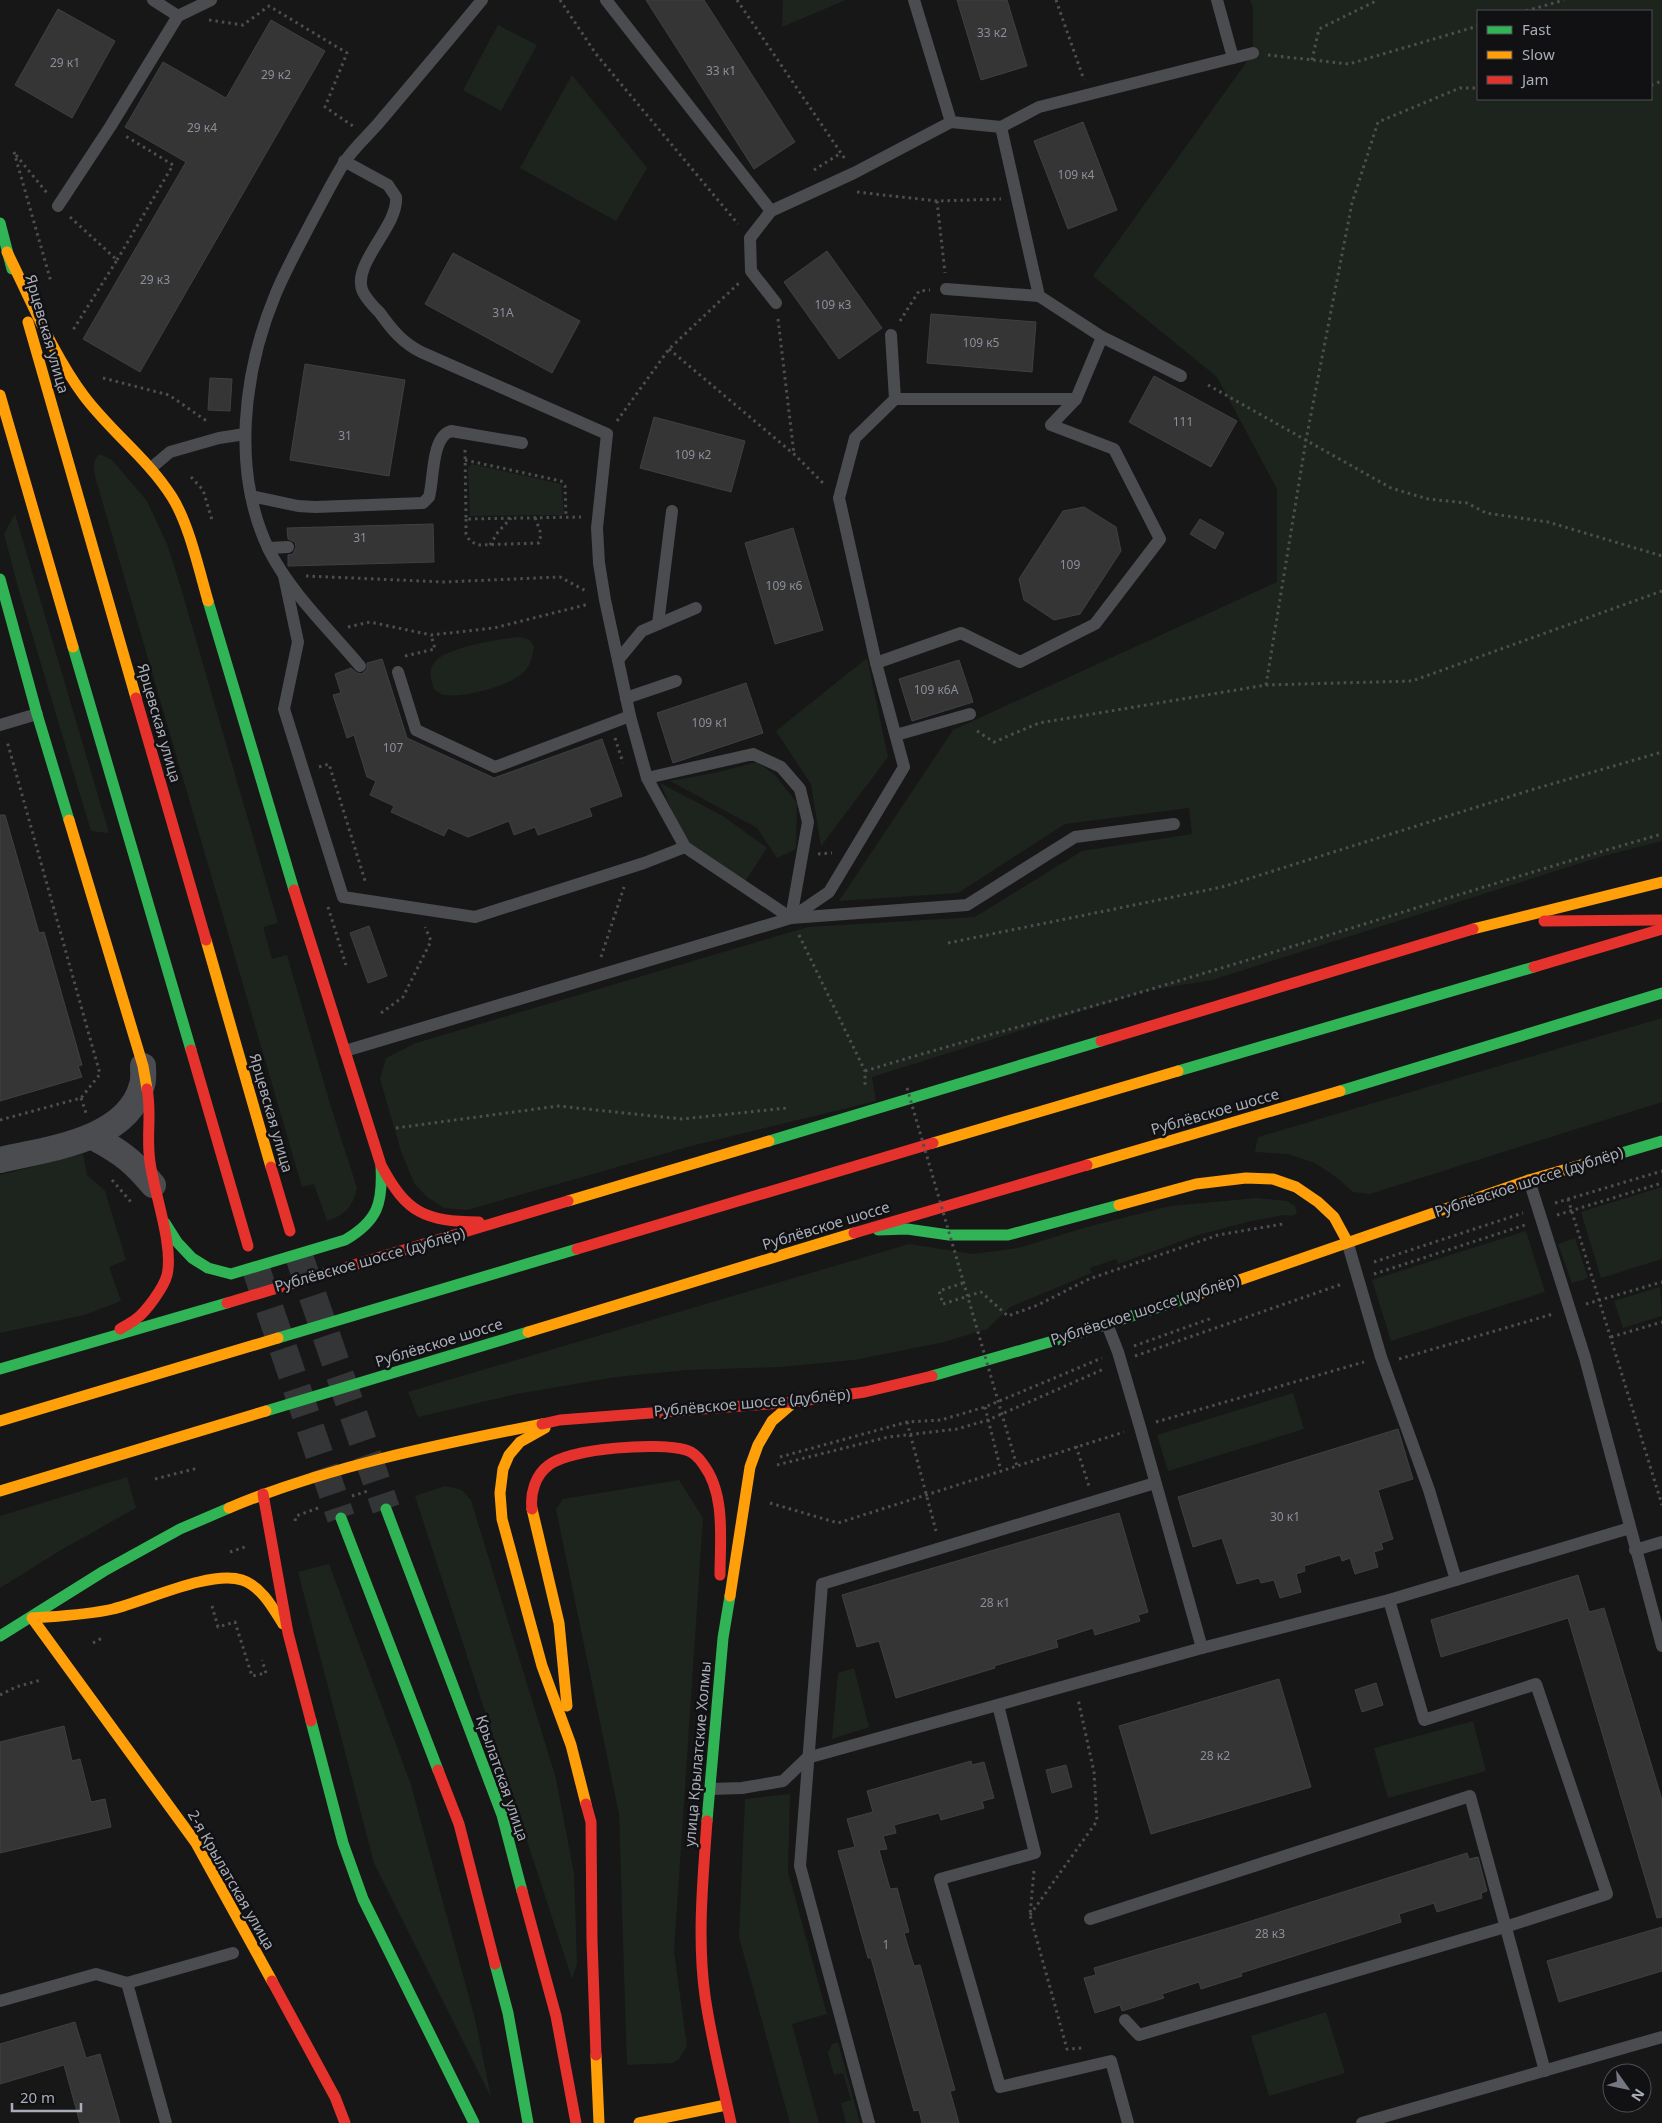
<svg xmlns="http://www.w3.org/2000/svg" width="1662" height="2123" font-family="'Noto Sans',sans-serif">
  <style>
    .green { fill: #1d241e; fill-rule: evenodd }
    .building { fill: #353536; stroke: #3f4043 }
    .lines { fill: none; stroke-linecap: round; stroke-linejoin: round }
    .secondary-tunnel { stroke: #343537; stroke-width: 28; stroke-dasharray: 28 14; stroke-linecap: butt }
    .path { stroke: #4d4e52; stroke-width: 3; stroke-dasharray: 2.5 4; stroke-linecap: butt }
    .lane { stroke: #4b4c50; stroke-width: 12 }
    .street { stroke: #4b4c50; stroke-width: 26 }
    .fast { stroke: #30b455; stroke-width: 11 }
    .slow { stroke: #ff9f0a; stroke-width: 11 }
    .jam { stroke: #e5322d; stroke-width: 11 }
    .path-bridge { stroke: #4d4e52; stroke-width: 3; stroke-dasharray: 2.5 4; stroke-linecap: butt }
    .labels { text-anchor: middle; stroke-width: 5; stroke-linejoin: round; paint-order: stroke }
    .number-label { font-size: 12px; fill: #8b8f98 }
    .street-label { font-size: 15px; fill: #a8adb8; stroke: #111113 }
  </style>
  <rect width="100%" height="100%" fill="#171717"/>
  <g class="green">
    <polygon points="783,0 846,0 782,27"/>
    <path d="M1250,0H1662V841L1600,857L1212,980L1146,991L872,1077L876,1101L691,1146L467,1210L444,1208L427,1197L414,1183L401,1151L380,1079L386,1058L416,1043L808,927L975,917L1082,851L1192,834L1189,808L1065,824L958,893L839,901L953,730L1277,582V489L1217,377L1093,276L1253,53V8ZM1478,11H1651V99H1478Z"/>
    <polygon points="498,25 537,45 501,111 463,90"/>
    <polygon points="572,75 647,168 616,221 520,168"/>
    <path d="M100,454L112,460L147,501L167,544L181,588L278,923L263,927L272,959L287,955L331,1107L357,1188C353,1207 345,1215 327,1221L314,1184L302,1187L96,480C94,470 91,461 100,454Z"/>
    <polygon points="472,464 561,484 564,513 562,515 470,516 468,468"/>
    <polygon points="15,514 109,833 91,831 18,587 4,534"/>
    <path d="M520,637L530,640L534,646C533,655 531,664 525,671C512,686 463,698 444,695C440,694 437,691 434,689C431,680 428,672 434,663C443,648 503,638 520,637Z"/>
    <polygon points="867,658 888,757 821,846 811,784 776,731"/>
    <polygon points="757,762 775,775 797,803 796,849 777,858 757,828 670,781 719,772"/>
    <polygon points="660,783 723,816 767,848 744,883 687,845"/>
    <polygon points="1662,1018 1662,1102 1370,1194 1353,1192 1335,1176 1315,1163 1288,1154 1255,1152 1258,1137"/>
    <polygon points="83,1154 87,1175 105,1191 126,1260 109,1267 121,1301 84,1315 0,1333 0,1175"/>
    <polygon points="1662,1187 1662,1259 1601,1278 1581,1212"/>
    <polygon points="1256,1198 1287,1201 1295,1206 1297,1214 1291,1216 1284,1215 1251,1221 1198,1235 1118,1264 1116,1259 1090,1268 1092,1273 1010,1307 987,1329 944,1342 854,1360 780,1367 686,1370 616,1377 516,1394 418,1417 408,1392 909,1244 973,1254 1018,1248 1087,1227 1170,1206"/>
    <polygon points="1526,1231 1545,1292 1391,1341 1372,1280"/>
    <polygon points="1575,1238 1588,1278 1572,1283 1558,1244"/>
    <polygon points="1660,1287 1662,1316 1623,1328 1614,1301"/>
    <polygon points="1293,1393 1304,1429 1168,1471 1157,1435"/>
    <polygon points="127,1477 136,1508 61,1550 0,1588 0,1516"/>
    <polygon points="679,1480 703,1518 674,1952 687,2046 679,2059 673,2063 627,2065 619,1814 556,1509 563,1499"/>
    <polygon points="445,1486 462,1490 471,1500 556,1779 574,1874 577,1964 572,1979 415,1496"/>
    <polygon points="329,1564 410,1782 475,2019 491,2097 374,1863 298,1572"/>
    <polygon points="854,1668 869,1727 832,1739 838,1673"/>
    <polygon points="1473,1721 1486,1771 1388,1798 1374,1748"/>
    <polygon points="790,1794 788,1872 827,2014 792,2024 819,2123 790,2123 739,1937 745,1799"/>
    <polygon points="1326,2012 1345,2073 1269,2096 1251,2036"/>
    <polygon points="838,2042 860,2123 846,2123 841,2103 851,2100 843,2073 834,2075 828,2053 832,2044"/>
  </g>
  <g class="building">
    <polygon points="646,0 704,0 795,142 754,169"/>
    <polygon points="957,0 1007,0 1027,66 981,80"/>
    <polygon points="58,9 115,41 72,118 15,85"/>
    <polygon points="271,20 325,51 140,372 83,339 186,162 125,127 163,62 226,98"/>
    <polygon points="1083,122 1117,210 1068,229 1034,141"/>
    <polygon points="827,251 882,328 839,359 784,282"/>
    <polygon points="453,253 580,321 552,373 425,304"/>
    <polygon points="931,314 1036,322 1032,372 927,363"/>
    <polygon points="305,364 405,380 389,476 290,460"/>
    <polygon points="1154,376 1237,421 1211,467 1129,422"/>
    <polygon points="210,378 232,379 230,411 208,410"/>
    <polygon points="654,417 745,441 731,492 640,468"/>
    <polygon points="1084,507 1116,527 1121,551 1080,614 1054,620 1024,600 1019,579 1063,511"/>
    <polygon points="1200,519 1224,533 1215,549 1190,534"/>
    <polygon points="433,524 434,562 288,566 288,555 293,554 296,547 295,542 288,539 287,528"/>
    <polygon points="793,528 823,630 775,644 745,543"/>
    <polygon points="382,659 407,738 494,778 602,739 622,796 589,808 592,816 538,835 535,827 514,835 509,821 468,837 448,828 444,836 391,812 394,806 370,795 376,781 367,777 354,735 347,738 333,695 341,693 335,674 351,668 357,673 362,674 367,669 367,663"/>
    <polygon points="959,660 973,702 912,721 899,679"/>
    <polygon points="746,683 763,733 673,763 657,713"/>
    <polygon points="0,815 5,815 39,933 44,932 82,1065 78,1066 82,1077 0,1101"/>
    <polygon points="369,926 387,976 368,983 350,933"/>
    <polygon points="1398,1429 1413,1479 1378,1490 1393,1539 1381,1543 1383,1549 1374,1552 1378,1567 1355,1574 1350,1558 1342,1561 1340,1555 1304,1566 1305,1571 1296,1574 1301,1592 1280,1598 1274,1580 1261,1583 1259,1578 1237,1584 1222,1538 1193,1547 1178,1497"/>
    <polygon points="1119,1513 1148,1612 1138,1615 1140,1621 1095,1635 1093,1628 1056,1640 1058,1647 994,1666 995,1668 896,1698 879,1641 857,1647 842,1595"/>
    <polygon points="1578,1575 1589,1612 1604,1608 1662,1800 1662,1917 1657,1918 1568,1618 1441,1657 1431,1620"/>
    <polygon points="1279,1679 1311,1787 1151,1834 1119,1726"/>
    <polygon points="1376,1683 1383,1705 1362,1712 1355,1690"/>
    <polygon points="64,1726 72,1761 80,1759 91,1802 105,1799 111,1827 0,1853 0,1742"/>
    <polygon points="971,1761 972,1765 984,1762 994,1798 982,1801 984,1808 941,1820 939,1813 894,1825 896,1833 883,1836 887,1849 879,1850 890,1889 897,1888 909,1932 904,1933 914,1966 920,1965 955,2090 950,2091 959,2123 922,2123 919,2110 914,2111 871,1958 868,1958 838,1851 855,1847 847,1819 873,1812 867,1791"/>
    <polygon points="1066,1765 1072,1787 1052,1793 1046,1770"/>
    <polygon points="1467,1853 1469,1859 1478,1857 1487,1891 1481,1893 1482,1898 1437,1912 1434,1903 1399,1914 1401,1922 1241,1973 1242,1976 1201,1989 1199,1982 1162,1994 1164,1998 1122,2011 1120,2005 1095,2013 1084,1978 1096,1975 1094,1968 1232,1927"/>
    <polygon points="1662,1927 1662,1971 1559,2002 1547,1961"/>
    <polygon points="75,2022 86,2058 100,2054 120,2123 80,2123 64,2065 0,2084 0,2044"/>
  </g>
  <g class="lines">
    <g class="secondary-tunnel">
      <polyline points="299,1256 386,1509"/>
      <polyline points="256,1269 341,1518"/>
    </g>
    <g class="path">
      <polyline points="560,0 596,54 738,224"/>
      <polyline points="737,0 845,159"/>
      <polyline points="1056,0 1084,80"/>
      <polyline points="1526,11 1564,0"/>
      <polyline points="209,20 243,25 269,6 347,53 325,107 353,126"/>
      <polyline points="1268,55 1349,64 1478,26"/>
      <polyline points="1312,60 1319,29 1378,0"/>
      <polyline points="1651,85 1662,81"/>
      <polyline points="14,152 51,282"/>
      <polyline points="16,155 47,193"/>
      <polyline points="814,170 841,153"/>
      <polyline points="857,192 937,201 1001,199"/>
      <polyline points="937,201 945,273"/>
      <polyline points="70,217 117,260 73,330"/>
      <polyline points="117,260 173,165 124,135"/>
      <polyline points="778,319 794,454"/>
      <polyline points="900,321 919,291 930,290"/>
      <polyline points="669,349 795,455 824,484"/>
      <polyline points="103,378 169,395 208,422"/>
      <polyline points="1208,385 1391,488 1428,499 1467,503 1486,513 1548,522 1662,556"/>
      <polyline points="617,421 669,349 740,282"/>
      <polyline points="465,450 466,519 581,517"/>
      <polyline points="465,460 561,481 565,486 566,517"/>
      <polyline points="191,477 203,490 212,520"/>
      <polyline points="466,519 466,534 470,541 478,545 539,543 541,534 535,517"/>
      <polyline points="490,545 498,532 511,518"/>
      <polyline points="306,576 444,582 560,577 586,591"/>
      <polyline points="348,627 370,622 431,635 494,628 589,604"/>
      <polyline points="405,656 435,649 431,635"/>
      <polyline points="1266,685 1306,440 1352,203 1378,122 1460,88 1478,88"/>
      <polyline points="977,731 994,742 1039,723 1266,685 1412,681 1662,591"/>
      <polyline points="615,738 623,763"/>
      <polyline points="319,767 329,764 366,884"/>
      <polyline points="818,854 832,853"/>
      <polyline points="328,907 346,965"/>
      <polyline points="799,935 865,1071 865,1086"/>
      <polyline points="948,943 1222,887 1531,790 1662,752"/>
      <polyline points="601,957 624,887"/>
      <polyline points="381,1013 403,997 431,941 425,927"/>
      <path d="M865,1071C969,1039 1074,1013 1178,981C1340,933 1500,880 1662,834"/>
      <polyline points="81,1098 86,1113"/>
      <polyline points="0,1120 81,1098 100,1074 7,741"/>
      <polyline points="396,1128 558,1106 682,1119 787,1108"/>
      <polyline points="112,1180 131,1202"/>
      <polyline points="1568,1199 1662,1505"/>
      <polyline points="1555,1203 1662,1171"/>
      <polyline points="1557,1215 1662,1183"/>
      <polyline points="1374,1262 1523,1213"/>
      <polyline points="1374,1274 1525,1225"/>
      <polyline points="963,1283 939,1291 943,1304 981,1292 1008,1316 1038,1305 1089,1279 1218,1235 1283,1224"/>
      <polyline points="1586,1304 1662,1282"/>
      <polyline points="1611,1337 1662,1322"/>
      <polyline points="1134,1346 1212,1318"/>
      <polyline points="1135,1356 1342,1284"/>
      <polyline points="1399,1359 1553,1314"/>
      <polyline points="985,1407 1001,1471"/>
      <polyline points="907,1422 936,1531"/>
      <polyline points="1156,1422 1364,1362"/>
      <polyline points="1076,1446 1089,1486"/>
      <polyline points="780,1457 907,1422 941,1420 985,1407 1102,1358"/>
      <polyline points="777,1465 888,1437 957,1429 988,1420 1104,1369"/>
      <polyline points="155,1479 198,1468"/>
      <polyline points="352,1496 368,1491"/>
      <polyline points="770,1503 838,1523 1124,1432"/>
      <polyline points="295,1521 296,1516 318,1508"/>
      <polyline points="230,1552 248,1546"/>
      <polyline points="212,1606 218,1627 235,1622 252,1676 266,1673 262,1660"/>
      <polyline points="93,1643 104,1637"/>
      <polyline points="0,1695 16,1687 41,1680"/>
      <polyline points="1034,1871 1030,1915 1067,2049 1083,2048"/>
      <polyline points="1030,1915 1097,1821 1094,1772 1078,1699"/>
    </g>
    <g class="lane">
      <polyline points="606,0 771,211"/>
      <polyline points="1217,0 1233,58"/>
      <polyline points="178,16 211,0"/>
      <polyline points="951,122 1001,127"/>
      <path d="M344,161L388,185L396,197C399,226 350,265 363,292C367,300 374,307 380,313C392,330 403,343 421,352L607,434L597,528L599,563L605,600L630,716L647,778L685,847L791,918"/>
      <polyline points="58,206 110,127 178,16 153,0"/>
      <polyline points="946,289 1039,296"/>
      <polyline points="776,303 751,271 750,238 771,211 854,173 951,122 914,0"/>
      <polyline points="891,335 895,399"/>
      <polyline points="1102,337 1181,376"/>
      <polyline points="151,468 170,452 219,438 245,434"/>
      <path d="M251,496L298,506L315,507L423,503L429,497C434,480 431,437 451,431L522,443"/>
      <polyline points="268,548 288,547"/>
      <polyline points="284,576 298,642 284,709 343,897 475,917 644,863 685,847"/>
      <polyline points="658,624 672,511"/>
      <polyline points="618,660 642,631 696,608"/>
      <polyline points="876,663 961,633 1020,662 1095,624 1160,539 1114,449 1051,425 1076,399"/>
      <path d="M360,666C330,630 290,592 269,550C231,471 243,372 276,293C287,267 301,242 314,217C324,199 333,180 344,163C354,147 370,134 382,119C416,79 449,40 482,0"/>
      <polyline points="398,672 416,730 495,767 630,716"/>
      <polyline points="626,698 676,681"/>
      <polyline points="0,725 37,714"/>
      <polyline points="896,735 970,714"/>
      <polyline points="647,778 753,754 781,767 800,789 808,822 791,918"/>
      <polyline points="791,918 829,892 904,767 876,663 839,498 855,438 895,399 1076,399 1102,337 1039,296 1001,127 1039,107 1253,53"/>
      <polyline points="345,1051 791,918 967,905 1075,837 1174,824"/>
      <polyline points="1529,1180 1585,1358 1662,1646"/>
      <polyline points="1347,1241 1381,1357 1429,1490 1456,1580"/>
      <polyline points="1107,1324 1118,1352 1140,1427 1202,1648"/>
      <polyline points="1635,1550 1662,1542"/>
      <polyline points="998,1705 1035,1853 940,1879 1000,2087 1111,2061 1128,2123"/>
      <polyline points="711,1789 742,1788 783,1781 807,1758 1202,1648 1389,1600 1630,1528"/>
      <polyline points="1090,1919 1470,1796 1545,2071"/>
      <polyline points="127,1983 166,2123"/>
      <polyline points="0,2001 96,1974 127,1983 233,1953"/>
      <polyline points="1125,2020 1139,2035 1505,1927 1607,1894 1536,1684 1424,1720 1389,1600"/>
      <polyline points="869,2123 800,1866 822,1584 1155,1483"/>
      <polyline points="1362,2123 1662,2037"/>
    </g>
    <g class="street">
      <path d="M93,1137C121,1152 133,1161 153,1185"/>
      <path d="M0,1160C46,1149 128,1141 142,1085C144,1079 143,1072 143,1066"/>
    </g>
    <g class="fast">
      <polyline points="0,223 12,269"/>
      <polyline points="0,579 37,714 69,820"/>
      <polyline points="208,601 294,890"/>
      <polyline points="73,647 191,1050"/>
      <polyline points="1178,1071 1534,967"/>
      <polyline points="1340,1091 1662,993"/>
      <polyline points="769,1141 1101,1041"/>
      <polyline points="1581,1165 1662,1141"/>
      <path d="M165,1223L177,1242L192,1258L208,1268L231,1274L345,1240C378,1221 383,1203 381,1166"/>
      <polyline points="878,1230 907,1229 949,1235 1008,1235 1119,1205"/>
      <polyline points="278,1338 577,1249"/>
      <polyline points="0,1369 227,1303"/>
      <polyline points="932,1376 1070,1336 1196,1295"/>
      <polyline points="266,1411 528,1332"/>
      <polyline points="386,1509 502,1815 522,1891"/>
      <polyline points="341,1518 438,1770"/>
      <polyline points="0,1636 104,1571 180,1529 229,1508"/>
      <polyline points="311,1721 343,1843 363,1899 474,2123"/>
      <polyline points="707,1821 723,1638 730,1596"/>
      <polyline points="495,1964 508,2013 528,2123"/>
    </g>
    <g class="slow">
      <path d="M7,252C31,300 52,353 84,396C111,432 148,459 172,497C189,524 199,570 208,601"/>
      <polyline points="28,322 136,698"/>
      <polyline points="0,395 73,647"/>
      <polyline points="69,820 143,1066 147,1089"/>
      <polyline points="1473,929 1662,882"/>
      <polyline points="206,940 271,1167"/>
      <polyline points="933,1143 1178,1071"/>
      <polyline points="1087,1165 1340,1091"/>
      <polyline points="568,1201 769,1141"/>
      <polyline points="1119,1205 1196,1184 1246,1178 1273,1179 1296,1187 1318,1202 1334,1217 1347,1241"/>
      <polyline points="1196,1295 1529,1180 1581,1165"/>
      <polyline points="528,1332 854,1233"/>
      <polyline points="0,1421 278,1338"/>
      <polyline points="545,1428 520,1442 509,1455 503,1469 500,1493 502,1519 542,1666 571,1745 586,1804"/>
      <polyline points="0,1491 266,1411"/>
      <path d="M229,1508C329,1466 436,1445 542,1424"/>
      <polyline points="532,1509 559,1623 567,1706"/>
      <polyline points="730,1596 750,1467 758,1445 772,1421 794,1402"/>
      <polyline points="32,1618 196,1843 272,1981"/>
      <path d="M33,1618C60,1616 87,1615 113,1609C146,1601 210,1570 242,1580C261,1586 273,1608 283,1624"/>
      <polyline points="596,2055 599,2123"/>
      <polyline points="639,2123 726,2105"/>
    </g>
    <g class="jam">
      <polyline points="136,698 206,940"/>
      <path d="M294,890L381,1165C407,1214 425,1221 479,1222"/>
      <polyline points="1544,921 1662,920"/>
      <polyline points="1534,967 1662,929"/>
      <polyline points="1101,1041 1473,929"/>
      <polyline points="191,1050 248,1246"/>
      <polyline points="271,1167 290,1231"/>
      <polyline points="854,1233 1087,1165"/>
      <polyline points="577,1249 933,1143"/>
      <polyline points="227,1303 568,1201"/>
      <path d="M120,1329C125,1326 131,1323 136,1319C146,1312 164,1287 167,1275C174,1246 154,1193 150,1162C146,1136 152,1113 147,1089"/>
      <polyline points="542,1424 560,1420 794,1402 865,1392 932,1376"/>
      <polyline points="263,1494 288,1633 311,1721"/>
      <path d="M532,1509C530,1494 535,1475 549,1465C571,1448 659,1442 686,1450C693,1452 699,1458 703,1464C726,1494 720,1540 720,1575"/>
      <polyline points="438,1770 459,1824 495,1964"/>
      <polyline points="586,1804 591,1822 592,1940 596,2055"/>
      <path d="M707,1821C703,1879 697,1938 705,1996C711,2038 722,2081 731,2123"/>
      <polyline points="522,1891 556,2016 576,2123"/>
      <polyline points="272,1981 335,2097 345,2123"/>
    </g>
    <polyline class="path-bridge" points="907,1088 1017,1466"/>
  </g>
  <g class="labels">
    <g class="number-label">
      <text x="992" y="37">33 к2</text>
      <text x="65" y="67">29 к1</text>
      <text x="721" y="75">33 к1</text>
      <text x="276" y="79">29 к2</text>
      <text x="202" y="132">29 к4</text>
      <text x="1076" y="179">109 к4</text>
      <text x="155" y="284">29 к3</text>
      <text x="833" y="309">109 к3</text>
      <text x="503" y="317">31А</text>
      <text x="981" y="347">109 к5</text>
      <text x="1183" y="426">111</text>
      <text x="345" y="440">31</text>
      <text x="693" y="459">109 к2</text>
      <text x="360" y="542">31</text>
      <text x="1070" y="569">109</text>
      <text x="784" y="590">109 к6</text>
      <text x="936" y="694">109 к6А</text>
      <text x="710" y="727">109 к1</text>
      <text x="393" y="752">107</text>
      <text x="1285" y="1521">30 к1</text>
      <text x="995" y="1607">28 к1</text>
      <text x="1215" y="1760">28 к2</text>
      <text x="1270" y="1938">28 к3</text>
      <text x="886" y="1949">1</text>
    </g>
    <g class="street-label">
      <text transform="translate(47 334) rotate(74)" y="5">Ярцевская улица</text>
      <text transform="translate(159 723) rotate(74)" y="5">Ярцевская улица</text>
      <text transform="translate(1215 1112) rotate(-16)" y="5">Рублёвское шоссе</text>
      <text transform="translate(271 1113) rotate(74)" y="5">Ярцевская улица</text>
      <text transform="translate(1529 1182) rotate(-18)" y="5">Рублёвское шоссе (дублёр)</text>
      <text transform="translate(826 1226) rotate(-17)" y="5">Рублёвское шоссе</text>
      <text transform="translate(370 1260) rotate(-16)" y="5">Рублёвское шоссе (дублёр)</text>
      <text transform="translate(1145 1310) rotate(-18)" y="5">Рублёвское шоссе (дублёр)</text>
      <text transform="translate(439 1343) rotate(-17)" y="5">Рублёвское шоссе</text>
      <text transform="translate(752 1403) rotate(-5)" y="5">Рублёвское шоссе (дублёр)</text>
      <text transform="translate(698 1754) rotate(-85)" y="5">улица Крылатские Холмы</text>
      <text transform="translate(502 1778) rotate(71)" y="5">Крылатская улица</text>
      <text transform="translate(231 1880) rotate(60)" y="5">2-я Крылатская улица</text>
    </g>
  </g>
  <rect x="1477" y="10" width="175" height="90" fill="#111113" stroke="#4d4f55"/>
  <rect x="1487" y="26" width="25" height="8" fill="#30b455" stroke="#4d4f55"/>
  <text x="1522" y="35" font-size="15" fill="#a8adb8">Fast</text>
  <rect x="1487" y="51" width="25" height="8" fill="#ff9f0a" stroke="#4d4f55"/>
  <text x="1522" y="60" font-size="15" fill="#a8adb8">Slow</text>
  <rect x="1487" y="76" width="25" height="8" fill="#e5322d" stroke="#4d4f55"/>
  <text x="1522" y="85" font-size="15" fill="#a8adb8">Jam</text>
  <g transform="translate(1627 2088) rotate(123)"><circle r="24" fill="#111113" stroke="#4d4f55"/>
  <path d="M0-4L9 19L0 12L-9 19Z" fill="#757880"/>
  <text y="-8" font-size="14" font-weight="bold" text-anchor="middle" fill="#a8adb8">N</text>
  </g>
  <path d="M12 2103v8h69v-8" fill="none" stroke="#a8adb8" stroke-width="2.5"/>
  <text x="20" y="2103" font-size="15" fill="#a8adb8" stroke="#111113" stroke-width="4" paint-order="stroke">20 m</text>
</svg>
